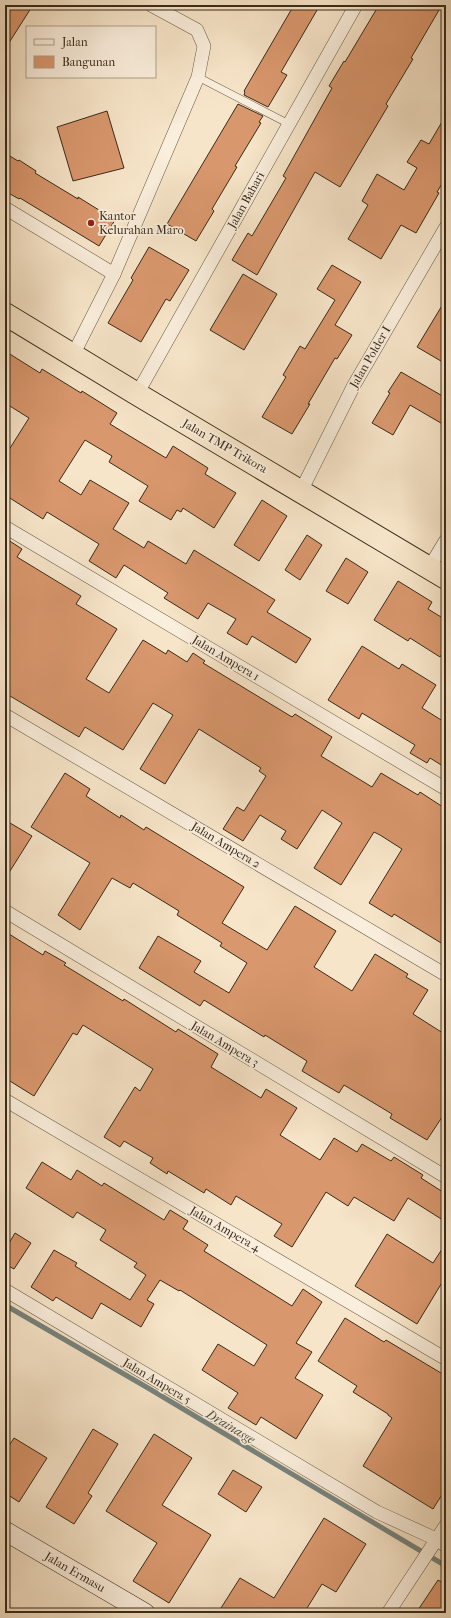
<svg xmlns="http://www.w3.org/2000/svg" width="451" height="1618" font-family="'IM FELL French Canon',serif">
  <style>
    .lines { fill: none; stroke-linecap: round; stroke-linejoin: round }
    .stream { stroke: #77837d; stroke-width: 5 }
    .building { fill: #d9976d; stroke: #392b19 }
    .lane-casing { stroke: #685a45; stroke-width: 8 }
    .street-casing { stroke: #685a45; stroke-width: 14 }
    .secondary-casing { stroke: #392b19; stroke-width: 20 }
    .highway-casing { stroke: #392b19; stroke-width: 24 }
    .lane { stroke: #faeedc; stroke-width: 7 }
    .street { stroke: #faeedc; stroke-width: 13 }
    .secondary { stroke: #faeedc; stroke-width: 19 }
    .highway { stroke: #f7e5c9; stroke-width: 22 }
    .poi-dot { fill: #8f2418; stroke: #faeedc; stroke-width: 1.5 }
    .labels { text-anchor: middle; stroke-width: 3.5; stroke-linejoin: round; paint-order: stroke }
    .street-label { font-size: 12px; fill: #392b19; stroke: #faeedc }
    .poi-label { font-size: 12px; fill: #392b19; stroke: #faeedc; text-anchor: start }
    .water-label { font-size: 13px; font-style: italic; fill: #535043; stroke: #faeedc }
  </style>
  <rect width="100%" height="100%" fill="#f7e5c9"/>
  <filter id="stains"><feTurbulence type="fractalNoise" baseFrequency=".005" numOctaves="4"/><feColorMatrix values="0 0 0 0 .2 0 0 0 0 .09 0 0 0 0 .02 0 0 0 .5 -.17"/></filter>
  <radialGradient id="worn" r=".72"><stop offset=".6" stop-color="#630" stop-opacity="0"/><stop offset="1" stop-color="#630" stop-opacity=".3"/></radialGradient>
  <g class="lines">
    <polyline class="stream" points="5,1305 148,1388 446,1566"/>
  </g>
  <g class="building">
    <polygon points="5,5 33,5 5,49"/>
    <polygon points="294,5 320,5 281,72 287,75 268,107 244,95 245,92 244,91"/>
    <polygon points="379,5 442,5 411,58 413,59 386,104 388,106 340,187 315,172 257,275 232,260 248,233 252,236 286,178 283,176 332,88 329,86 344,61 345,62"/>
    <polygon points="238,104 263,116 259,122 261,123 235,166 237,167 212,209 214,211 196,241 167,224"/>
    <polygon points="107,111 124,168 73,181 57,127"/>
    <polygon points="446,115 446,177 437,192 439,193 416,233 401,225 381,259 348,239 368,205 362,201 377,174 404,190 417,168 407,162 421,140 429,144"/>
    <polygon points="5,153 18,161 19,160 36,171 35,173 78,199 78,197 115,220 99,246 20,198 19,199 5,191"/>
    <polygon points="149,247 189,270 170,301 166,299 141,342 108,323 133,280 131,278"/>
    <polygon points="332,265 361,282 335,325 352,335 337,359 335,358 308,404 310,404 292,434 262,417 286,377 283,375 300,346 305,349 335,300 317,289"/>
    <polygon points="243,274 277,294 244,350 210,330"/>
    <polygon points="446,299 446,364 417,347"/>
    <polygon points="5,351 40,373 42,369 81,393 82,391 117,413 110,424 166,458 173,446 208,468 205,474 236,493 214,528 183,508 181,512 177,510 171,520 139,501 148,486 109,462 112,456 85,440 59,481 81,495 90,480 129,503 113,529 144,548 148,541 186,564 194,550 275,600 267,612 311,639 296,663 252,636 247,645 227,633 236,619 208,603 198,619 164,598 168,593 124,565 116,578 89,561 99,544 47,512 43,519 5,495 5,456 29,418 5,403"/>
    <polygon points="401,372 446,398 446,426 410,405 393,435 372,423 390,393 388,392"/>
    <polygon points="262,500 287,516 259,561 234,545"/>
    <polygon points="307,535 322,545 300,580 285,570"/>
    <polygon points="5,538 22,549 17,557 81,596 76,604 117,629 86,679 109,693 143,640 166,654 168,650 187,662 193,653 205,661 203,663 292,717 295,714 332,737 321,756 372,787 381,773 418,795 420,792 446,809 446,946 394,914 392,917 369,903 402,849 380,835 374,832 341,885 314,868 342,823 322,810 297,849 281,839 286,831 260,815 243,841 223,829 237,807 244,811 266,776 259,771 261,768 199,729 165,784 140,769 173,715 153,703 123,750 85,727 79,737 5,693"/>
    <polygon points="346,558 368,572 348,604 326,591"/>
    <polygon points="398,581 432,602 428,609 446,620 446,647 440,657 410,638 408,641 374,620"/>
    <polygon points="362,646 399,669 402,664 436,685 422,708 446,723 446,768 430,758 427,763 410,753 415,745 362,713 359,719 328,700"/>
    <polygon points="65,773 90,789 86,796 120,818 121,815 144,830 146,827 244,887 222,923 267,950 295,906 336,931 314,967 352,991 375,954 408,974 406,977 428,990 413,1014 446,1035 446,1111 427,1140 390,1118 392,1114 344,1085 339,1093 302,1071 307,1061 265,1035 264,1037 204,1000 200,1006 139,968 158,936 201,961 194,972 229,993 247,963 220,946 222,943 177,915 179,911 133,883 130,888 112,878 80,930 58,915 90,863 31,827"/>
    <polygon points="5,820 32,836 5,879"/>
    <polygon points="9,934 43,955 45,951 66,963 64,965 123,1001 124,999 176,1032 178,1029 218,1054 211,1067 261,1098 266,1089 297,1108 280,1135 320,1160 334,1138 357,1152 362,1144 391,1161 394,1157 423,1175 421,1178 446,1194 446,1222 408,1198 394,1221 354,1197 348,1206 326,1192 292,1247 274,1236 282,1224 236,1196 231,1205 206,1189 204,1193 168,1171 167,1174 150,1163 153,1158 124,1141 120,1147 104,1137 135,1087 140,1091 153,1069 83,1025 77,1035 73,1033 34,1096 5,1078 5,941"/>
    <polygon points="42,1162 71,1180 77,1170 102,1186 104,1183 164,1220 170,1210 188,1221 183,1229 208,1245 204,1251 292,1306 303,1289 322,1302 296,1343 312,1352 295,1378 323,1395 296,1439 261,1417 256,1425 228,1408 238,1393 202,1370 218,1344 254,1366 267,1345 180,1290 179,1291 160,1280 147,1300 154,1304 141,1327 101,1303 92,1319 56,1297 53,1301 31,1287 54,1250 77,1263 75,1266 130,1300 146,1275 134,1267 137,1263 100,1240 106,1230 77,1212 73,1218 26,1188"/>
    <polygon points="15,1233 31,1243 14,1269 5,1264 5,1250"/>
    <polygon points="387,1234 433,1263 446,1243 446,1276 417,1324 355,1286"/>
    <polygon points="345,1318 384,1342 386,1340 446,1376 446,1488 433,1509 363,1466 392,1418 388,1415 388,1414 353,1392 357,1386 318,1361"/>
    <polygon points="93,1429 118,1444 88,1493 92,1496 74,1524 46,1507"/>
    <polygon points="154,1434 192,1458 162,1505 211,1535 169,1603 133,1581 157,1543 106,1511"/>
    <polygon points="14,1438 47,1458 19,1502 5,1493 5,1452"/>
    <polygon points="233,1470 262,1487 246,1512 218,1494"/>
    <polygon points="324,1518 366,1544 336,1592 322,1584 304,1613 230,1613 221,1608 240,1578 274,1598"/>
    <polygon points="438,1580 446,1585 446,1613 416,1613"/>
  </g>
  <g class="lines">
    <g class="lane-casing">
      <polyline id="lane" points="198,77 289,124"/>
    </g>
    <g class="street-casing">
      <g id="street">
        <polyline points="5,208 114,274"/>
        <polyline points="73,355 114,274 198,77 204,46 197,30 151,5"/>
        <polyline points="137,394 356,5"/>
        <polyline points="301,491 354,385 446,227"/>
        <polyline points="5,527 446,789"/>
        <polyline points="429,568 446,540"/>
        <polyline points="5,715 446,975"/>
        <polyline points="5,911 446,1177"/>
        <polyline points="5,1100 446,1359"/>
        <polyline points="5,1290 377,1512 436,1539 446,1546"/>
        <polyline points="388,1613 446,1525"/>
      </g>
    </g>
    <g class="secondary-casing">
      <polyline id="secondary" points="5,1531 145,1613"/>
    </g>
    <g class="highway-casing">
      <polyline id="highway" points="5,314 137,394 446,578"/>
    </g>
    <use href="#lane" class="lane"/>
    <use href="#street" class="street"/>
    <use href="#secondary" class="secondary"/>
    <use href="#highway" class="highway"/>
  </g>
  <circle class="poi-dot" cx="91" cy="223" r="4"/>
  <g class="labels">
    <g class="street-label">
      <text transform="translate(246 200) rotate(-61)" y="4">Jalan Bahari</text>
      <text transform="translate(370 357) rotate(-60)" y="4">Jalan Polder I</text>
      <text transform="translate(225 446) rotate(30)" y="4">Jalan TMP Trikora</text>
      <text transform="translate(226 658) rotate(31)" y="4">Jalan Ampera 1</text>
      <text transform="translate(226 845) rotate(31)" y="4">Jalan Ampera 2</text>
      <text transform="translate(225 1044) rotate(31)" y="4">Jalan Ampera 3</text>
      <text transform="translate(225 1229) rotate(30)" y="4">Jalan Ampera 4</text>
      <text transform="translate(157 1381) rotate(31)" y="4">Jalan Ampera 5</text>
      <text transform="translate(75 1572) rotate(30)" y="4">Jalan Ermasu</text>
    </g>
    <g class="poi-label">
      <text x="99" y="220">Kantor<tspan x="99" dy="14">Kelurahan Maro</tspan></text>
    </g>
    <g class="water-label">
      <text transform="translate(231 1426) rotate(31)" y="5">Drainasge</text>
    </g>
  </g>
  <rect width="451" height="1618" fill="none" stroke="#f7e5c9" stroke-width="20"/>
  <rect x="6" y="6" width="439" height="1606" fill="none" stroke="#392b19" stroke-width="2"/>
  <rect x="10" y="10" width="431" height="1598" fill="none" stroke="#392b19"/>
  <rect x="26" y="26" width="130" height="52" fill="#faeedc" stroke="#ada08e"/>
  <rect x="34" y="39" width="20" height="6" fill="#faeedc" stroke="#ada08e"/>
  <text x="62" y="46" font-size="12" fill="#392b19">Jalan</text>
  <rect x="34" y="56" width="20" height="12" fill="#d9976d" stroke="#ada08e"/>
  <text x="62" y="66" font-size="12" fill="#392b19">Bangunan</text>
  <rect width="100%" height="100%" filter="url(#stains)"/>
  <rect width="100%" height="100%" fill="url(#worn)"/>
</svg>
